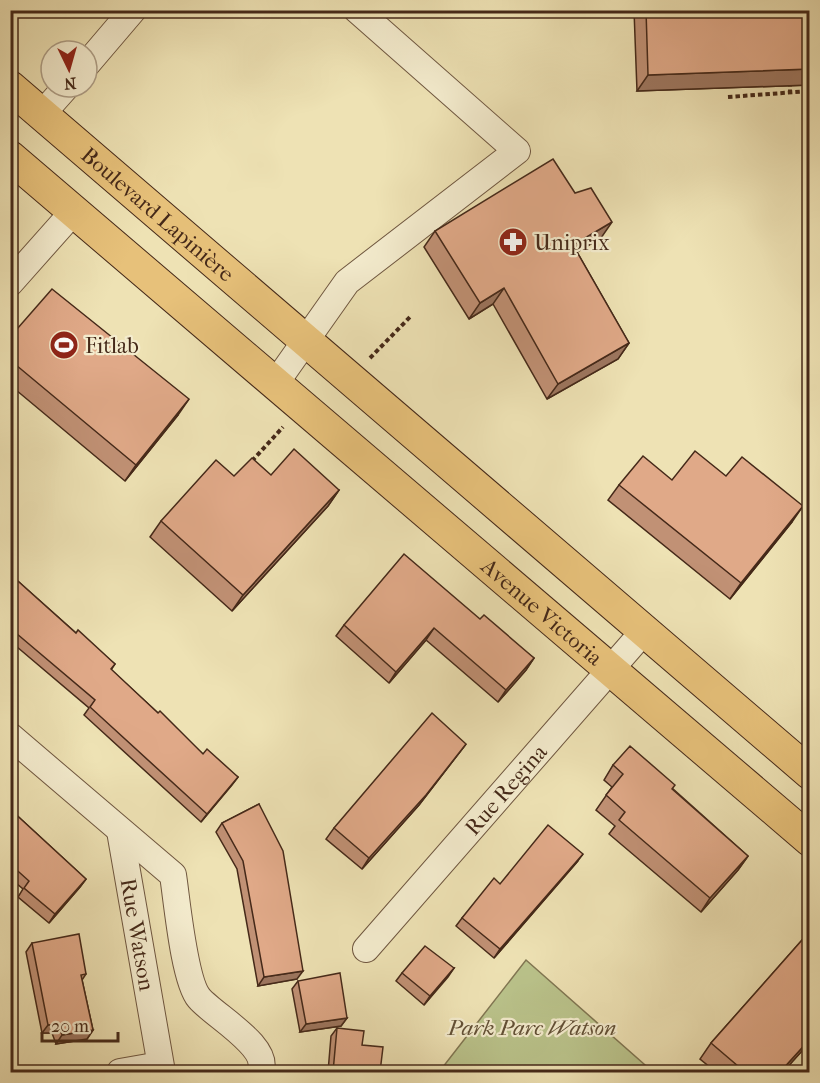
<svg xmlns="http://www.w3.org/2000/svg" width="820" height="1083" font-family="'IM FELL French Canon',serif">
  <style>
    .green { fill: #bac38b; stroke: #807652; stroke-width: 1.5 }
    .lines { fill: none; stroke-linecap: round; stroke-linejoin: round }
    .minor-casing { stroke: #6f5740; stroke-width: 28 }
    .major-casing { stroke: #452919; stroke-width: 34 }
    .path { stroke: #452919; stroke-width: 4; stroke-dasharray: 4.5 3; stroke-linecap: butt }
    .minor { stroke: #f4ecce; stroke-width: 26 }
    .major { stroke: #e7c17a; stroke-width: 32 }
    .wall { fill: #c19175; stroke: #452919; stroke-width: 1.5 }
    .shaded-wall { fill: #9d765f; stroke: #452919; stroke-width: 1.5 }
    .building { fill: #e0a988; stroke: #452919; stroke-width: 1.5 }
    .labels { text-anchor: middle; stroke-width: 4.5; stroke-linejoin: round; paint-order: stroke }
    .street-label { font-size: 22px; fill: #452919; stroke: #f4ecce }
    .poi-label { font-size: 22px; fill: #452919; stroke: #f4ecce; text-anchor: start }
    .park-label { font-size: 22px; font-style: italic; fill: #625036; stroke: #f4ecce }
  </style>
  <rect width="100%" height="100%" fill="#eee2b4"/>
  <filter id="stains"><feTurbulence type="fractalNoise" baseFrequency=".00333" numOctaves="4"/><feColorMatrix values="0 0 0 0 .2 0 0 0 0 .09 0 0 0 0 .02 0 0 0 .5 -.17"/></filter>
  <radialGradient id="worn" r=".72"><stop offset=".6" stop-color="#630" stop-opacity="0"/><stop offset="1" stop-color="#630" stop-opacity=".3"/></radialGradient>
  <polygon class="green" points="526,960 653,1072 439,1072"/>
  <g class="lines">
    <g class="minor-casing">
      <g id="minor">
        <polyline points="87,64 133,10"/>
        <polyline points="42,114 66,87"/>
        <polyline points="10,283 74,211"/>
        <polyline points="275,384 347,282 517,151 357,10"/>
        <path d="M10,736L173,875C177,901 184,980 199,998C214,1016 272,1047 260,1072"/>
        <path id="s1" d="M120,831L162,1072"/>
        <path id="s2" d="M366,949L644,631"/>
        <polyline points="120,1072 160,1065"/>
      </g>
    </g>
    <g class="major-casing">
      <g id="major">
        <path id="s3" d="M10,87L810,773"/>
        <path id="s4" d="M10,157L810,840"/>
      </g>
    </g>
    <g class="path">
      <polyline points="790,94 790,86"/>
      <polyline points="728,97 810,91"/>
      <polyline points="370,358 411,316"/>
      <polyline points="252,461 283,427"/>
    </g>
    <use href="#minor" class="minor"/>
    <use href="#major" class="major"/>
  </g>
  <g class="wall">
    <polygon points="71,10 80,10 76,15"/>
    <polygon points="634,10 810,10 810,85 637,91"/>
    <polygon points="435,231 601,238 577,252 629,343 618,359 547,399 493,304 469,319 424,247"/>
    <polygon points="10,337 178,415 125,481 10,385"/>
    <polygon points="271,475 339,490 328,506 232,611 150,537 161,521 234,476"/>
    <polygon points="726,476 792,522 730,599 608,500 619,485"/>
    <polygon points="10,574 76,633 115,664 111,670 203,754 238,777 201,822 84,715 89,708 10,641"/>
    <polygon points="480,619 534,658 526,670 498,702 426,640 389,683 336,636 344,625"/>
    <polygon points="466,744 419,805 362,869 326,839 334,828"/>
    <polygon points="613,765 673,789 748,856 738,870 701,912 609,834 615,826 596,810 612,787 604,780"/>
    <polygon points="259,804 297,979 258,986 237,869 216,832 222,823"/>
    <polygon points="10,809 86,879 80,887 49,923 18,897 23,889 10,878"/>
    <polygon points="577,862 494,958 456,926 462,918 500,884"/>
    <polygon points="810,931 810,1042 783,1072 716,1072 700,1059 711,1043"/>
    <polygon points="32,943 86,974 82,980 93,1030 87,1039 56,1044 52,1033 42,1033 26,952"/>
    <polygon points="454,968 424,1005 396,981 402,973"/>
    <polygon points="298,981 347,1018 341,1026 300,1032 292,989"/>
    <polygon points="337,1028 362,1045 380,1072 328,1072 331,1036"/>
  </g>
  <g class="shaded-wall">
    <polygon points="810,69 810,85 637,91 648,75"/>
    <polygon points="612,222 601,238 562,261 573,245"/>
    <polygon points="504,288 493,304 469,319 480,303"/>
    <polygon points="629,343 618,359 547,399 558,384"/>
    <polygon points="189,399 178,415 125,481 136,465"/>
    <polygon points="339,490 328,506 232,611 243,595"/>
    <polygon points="803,506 792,522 730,599 741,583"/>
    <polygon points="434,628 426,640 389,683 396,672"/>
    <polygon points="534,658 526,670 498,702 506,690"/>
    <polygon points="466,744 419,805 362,869 369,858"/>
    <polygon points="238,777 232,785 201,822 207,814"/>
    <polygon points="583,854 577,862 494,958 500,949"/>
    <polygon points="748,856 738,870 701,912 710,898"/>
    <polygon points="86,879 80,887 49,923 55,914"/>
    <polygon points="454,968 448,977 424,1005 430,996"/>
    <polygon points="303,971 297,979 258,986 264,977"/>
    <polygon points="347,1018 341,1026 300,1032 306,1024"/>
    <polygon points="58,1024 52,1033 42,1033 48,1025"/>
    <polygon points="93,1030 87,1039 56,1044 62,1035"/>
    <polygon points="810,1039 810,1042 783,1072 780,1072"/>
  </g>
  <g class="building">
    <polygon points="646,10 810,10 810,69 648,75"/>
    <polygon points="553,159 575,193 591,188 612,222 573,245 629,343 558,384 504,288 480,303 435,231"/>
    <polygon points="52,289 189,399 136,465 10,360 10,337"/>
    <polygon points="294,449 339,490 243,595 161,521 216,460 234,476 252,458 271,475"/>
    <polygon points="695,451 726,476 742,457 803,506 741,583 619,485 643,456 672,480"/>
    <polygon points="404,554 480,619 484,615 534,658 506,690 434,628 396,672 344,625"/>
    <polygon points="10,574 76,633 78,630 115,664 111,669 158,713 160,711 203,754 207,749 238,777 207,814 90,707 95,700 10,628"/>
    <polygon points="432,713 466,744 426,795 369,858 334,828"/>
    <polygon points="630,746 675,785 672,789 748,856 710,898 619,820 625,812 606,795 623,774 613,765"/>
    <polygon points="259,804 283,851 303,971 264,977 243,861 222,823"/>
    <polygon points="10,809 86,879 55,914 24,888 29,881 10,864"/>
    <polygon points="548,825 583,854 500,949 462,918 494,878 500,884"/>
    <polygon points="810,931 810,1039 780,1072 745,1072 711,1043"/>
    <polygon points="79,934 86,974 81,975 93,1030 62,1035 58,1024 48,1025 32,943"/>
    <polygon points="425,946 454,968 430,996 402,973"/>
    <polygon points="340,973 347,1018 306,1024 298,981"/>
    <polygon points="337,1028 364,1031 362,1045 383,1047 380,1072 333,1072"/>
  </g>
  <defs>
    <g id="pharmacy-disc" transform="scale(1.5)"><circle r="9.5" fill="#8f2418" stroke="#f4ecce"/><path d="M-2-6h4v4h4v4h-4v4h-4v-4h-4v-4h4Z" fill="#fff"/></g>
    <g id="stadium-disc" transform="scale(1.5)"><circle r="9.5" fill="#8f2418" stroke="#f4ecce"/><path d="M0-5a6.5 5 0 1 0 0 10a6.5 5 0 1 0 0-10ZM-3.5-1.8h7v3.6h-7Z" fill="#fff"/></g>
  </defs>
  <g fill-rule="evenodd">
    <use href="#pharmacy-disc" x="513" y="242"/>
    <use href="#stadium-disc" x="64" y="345"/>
  </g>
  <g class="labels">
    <g class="street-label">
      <text dy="8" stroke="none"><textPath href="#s3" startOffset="195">Boulevard Lapinière</textPath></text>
      <text dy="8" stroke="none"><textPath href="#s4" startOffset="700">Avenue Victoria</textPath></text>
      <text dy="8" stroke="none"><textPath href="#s2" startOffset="212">Rue Regina</textPath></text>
      <text dy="8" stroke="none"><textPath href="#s1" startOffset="105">Rue Watson</textPath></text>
    </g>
    <g class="poi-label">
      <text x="534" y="250">Uniprix</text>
      <text x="85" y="353">Fitlab</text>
    </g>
    <g class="park-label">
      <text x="532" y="1035">Park Parc Watson</text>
    </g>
  </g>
  <rect width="820" height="1083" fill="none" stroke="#eee2b4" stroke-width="36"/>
  <rect x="12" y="12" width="796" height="1059" fill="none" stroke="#452919" stroke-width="3"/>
  <rect x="18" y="18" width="784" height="1047" fill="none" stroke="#452919" stroke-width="1.5"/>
  <g transform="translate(69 69) rotate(175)"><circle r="28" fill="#f4ecce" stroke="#ae9e86" stroke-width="1.5"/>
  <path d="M0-4.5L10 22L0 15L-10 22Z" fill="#8f2418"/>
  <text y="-9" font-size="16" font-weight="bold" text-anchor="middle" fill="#452919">N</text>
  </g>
  <path d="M42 1032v9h76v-9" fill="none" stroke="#452919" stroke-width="3"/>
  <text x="51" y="1032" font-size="18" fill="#452919" stroke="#f4ecce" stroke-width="4.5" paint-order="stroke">20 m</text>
  <rect width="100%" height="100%" filter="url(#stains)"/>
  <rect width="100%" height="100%" fill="url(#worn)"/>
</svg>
